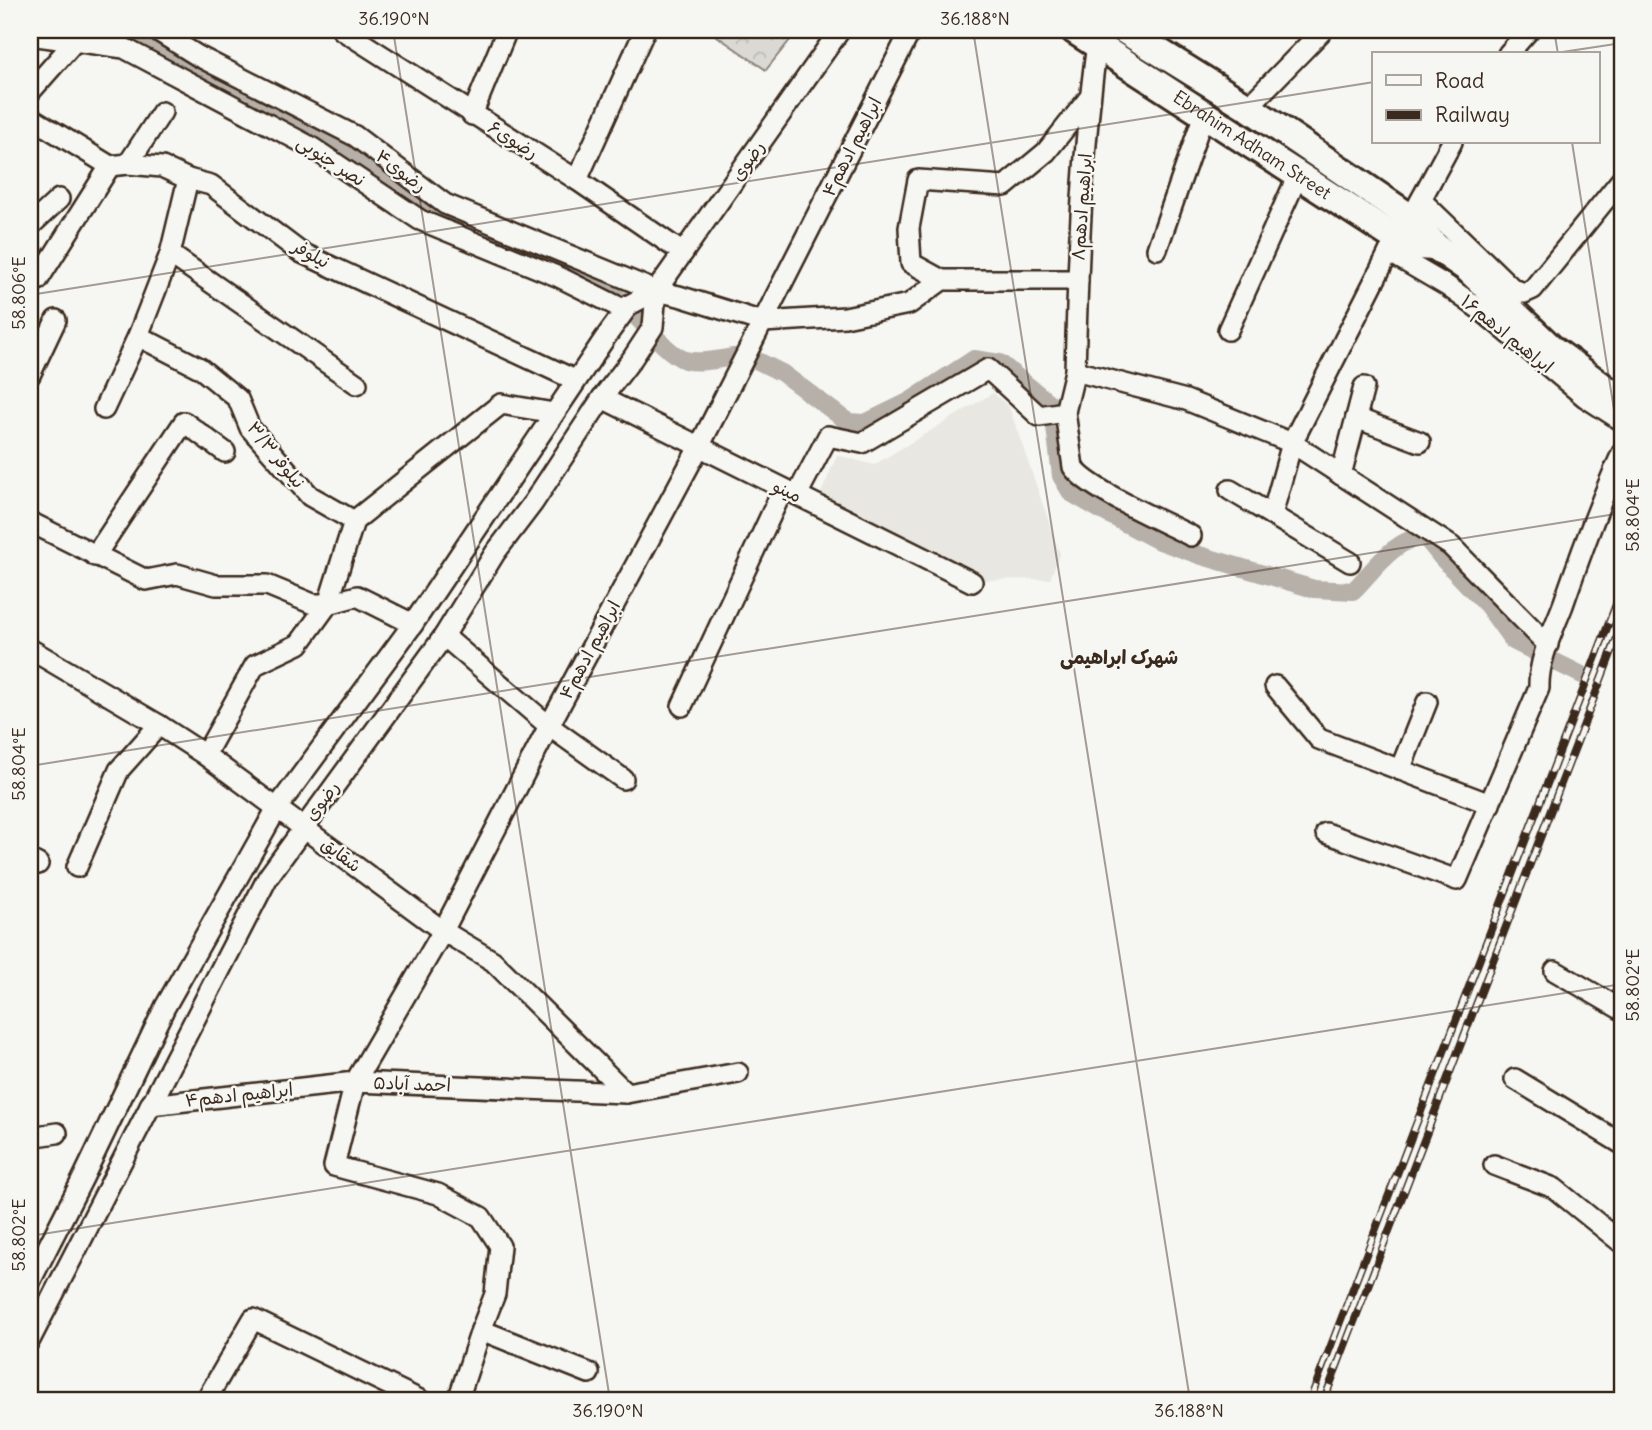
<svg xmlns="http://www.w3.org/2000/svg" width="1652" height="1430" font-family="Delius,'Playpen Sans Arabic',sans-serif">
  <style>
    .built { fill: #e8e7e2 }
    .forest { fill: url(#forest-crowns); stroke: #8a8278; stroke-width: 2 }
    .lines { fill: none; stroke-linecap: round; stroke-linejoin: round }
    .canal { stroke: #b6b0a9; stroke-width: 18 }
    .street-casing { stroke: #3b2a1e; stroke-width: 24 }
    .secondary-casing { stroke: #3b2a1e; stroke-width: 32 }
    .street { stroke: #f6f6f2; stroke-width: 19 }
    .secondary { stroke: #f6f6f2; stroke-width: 26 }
    .rail-casing { stroke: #3b2a1e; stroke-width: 8 }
    .rail { stroke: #f6f6f2; stroke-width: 5; stroke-dasharray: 16; stroke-linecap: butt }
    .ticks { fill: none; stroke: #3b2a1e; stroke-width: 2; stroke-opacity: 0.45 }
    .labels { text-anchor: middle; stroke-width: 5; stroke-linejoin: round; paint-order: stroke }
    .street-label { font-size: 18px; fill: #3b2a1e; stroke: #f6f6f2 }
    .neighbourhood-label { font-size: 19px; font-weight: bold; fill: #3b2a1e; stroke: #f6f6f2 }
    .neatline { fill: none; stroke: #3b2a1e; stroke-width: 2.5 }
    .ticks-label { font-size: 18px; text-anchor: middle; fill: #3b2a1e }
  </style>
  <defs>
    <pattern id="forest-crowns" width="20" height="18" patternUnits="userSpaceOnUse" patternTransform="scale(1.75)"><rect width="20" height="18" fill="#dad9d3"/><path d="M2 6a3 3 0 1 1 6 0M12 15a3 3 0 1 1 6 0" fill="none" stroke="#bcbab5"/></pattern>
  </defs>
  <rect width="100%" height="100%" fill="#f6f6f2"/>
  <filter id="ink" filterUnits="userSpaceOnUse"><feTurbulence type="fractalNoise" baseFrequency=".0143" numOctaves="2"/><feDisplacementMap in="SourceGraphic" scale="14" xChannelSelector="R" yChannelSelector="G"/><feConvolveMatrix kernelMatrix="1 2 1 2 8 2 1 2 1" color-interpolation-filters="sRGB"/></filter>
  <g filter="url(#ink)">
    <polygon class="built" points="993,393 1009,407 1060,554 1050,579 978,580 818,501 837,455 874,465"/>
    <polygon class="forest" points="708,30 798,30 766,70"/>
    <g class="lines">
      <g class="canal">
        <polyline points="105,30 136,35 340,150 437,210 458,219"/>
        <path d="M506,239C543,255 580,269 613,294C633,309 663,352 685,360C699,364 720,359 734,357"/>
        <polyline points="758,361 782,373 848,422 865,423 910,401 974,359 1000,363 1048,402"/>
        <path d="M1055,427L1061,476L1071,493L1102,511L1157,540L1199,555L1314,589L1353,591C1373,571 1395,537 1425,537L1441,557L1487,605L1513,641L1582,675"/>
      </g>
      <g class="street-casing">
        <g id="street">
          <polyline points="156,30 198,56 355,136 445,204 656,291 679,296 763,322 845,317 909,304 942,280 1078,280"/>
          <polyline points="342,30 577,180 683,253"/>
          <polyline points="30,35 124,48 311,147 420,220 559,277 625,310"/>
          <polyline points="1508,54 1529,30"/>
          <polyline points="30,92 75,41"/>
          <polyline points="1248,107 1323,30"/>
          <polyline points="472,115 507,30"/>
          <polyline points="30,117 110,166 128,164 162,167 188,179 211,185 300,252 575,380"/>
          <polyline points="128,164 162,112"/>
          <polyline points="577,180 645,30"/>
          <polyline points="1421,200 1513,289 1524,293 1533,289 1622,179"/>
          <polyline points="30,226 59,199"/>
          <polyline points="1157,249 1204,114"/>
          <polyline points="1389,252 1447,286 1482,311 1585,397 1622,421"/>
          <polyline points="170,254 357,384"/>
          <polyline points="38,280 110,166"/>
          <polyline points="942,280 911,263 909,228 918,180 1005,186 1046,152 1090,97"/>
          <polyline points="1228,330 1298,175"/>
          <polyline points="138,336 200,368 238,399 250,428 310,496 354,521"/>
          <path d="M1075,371C1078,262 1082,152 1097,44"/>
          <polyline points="30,375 56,320"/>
          <polyline points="602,398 972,582"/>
          <polyline points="104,409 138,336 170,254 188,179"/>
          <path d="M1065,412L1073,467C1087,489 1164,522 1191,536"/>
          <polyline points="1356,418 1420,442"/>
          <polyline points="1341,475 1364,387"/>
          <polyline points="1230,490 1350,562"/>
          <polyline points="797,495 828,436 862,443 988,369 1039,416 1065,412 1075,371 1186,400 1292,443 1451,546 1548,645"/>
          <polyline points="1272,515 1292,443 1389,252 1411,218 1452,142"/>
          <polyline points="30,522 146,580 177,574 216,585 267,585 313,604 328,604 354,521 501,404 554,413"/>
          <polyline points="95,556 184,422 225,452"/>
          <polyline points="444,636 549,726 623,779"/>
          <polyline points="30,649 159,725 205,755 443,931 493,961 626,1093"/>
          <polyline points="1275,686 1319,739 1490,804"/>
          <polyline points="682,706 783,489"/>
          <polyline points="205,755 255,665 299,644 328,604 357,596 413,624"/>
          <polyline points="1400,770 1427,702"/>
          <path d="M1326,833L1457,880L1539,688C1538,660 1553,631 1563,605C1581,553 1599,503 1622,453"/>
          <polyline points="30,860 38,864"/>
          <polyline points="77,867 119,770 159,725"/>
          <polyline points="1555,971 1622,1010"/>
          <polyline points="1515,1079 1622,1144"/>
          <polyline points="150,1105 355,1082 443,931 549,726 699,447 911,30"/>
          <polyline points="30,1137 57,1133"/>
          <polyline points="1494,1165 1554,1188 1622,1243"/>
          <polyline points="30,1282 83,1178 165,1007 277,808 413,624 605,338 629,305 656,291 840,30"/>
          <polyline points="481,1330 589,1373"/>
          <polyline points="30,1340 268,877 444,636 495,553 533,503 602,398 632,359 653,327 656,291"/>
          <polyline points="206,1400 253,1319 420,1400"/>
          <polyline points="458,1400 481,1330 495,1294 500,1246 481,1217 438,1194 334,1166 355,1082 626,1093 738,1073"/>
        </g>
      </g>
      <g class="secondary-casing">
        <g id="secondary">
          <path id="s1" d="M1074,30L1397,239L1416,246L1436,247"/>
          <polyline points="1124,30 1248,107 1411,218 1436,247 1468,269 1552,349 1622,401"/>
        </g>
      </g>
      <use href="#street" class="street"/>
      <use href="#secondary" class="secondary"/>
      <g class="rail-casing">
        <g id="rail">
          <polyline points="1310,1400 1622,589"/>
          <polyline points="1324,1400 1622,625"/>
        </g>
      </g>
      <use href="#rail" class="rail"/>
    </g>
  </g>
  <path class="ticks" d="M393,30L610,1400M973,30L1190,1400M1554,30L1558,54M1549,54L1622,43M1572,142L1622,461M30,295L1374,82M30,766L1622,513M30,1236L1622,984"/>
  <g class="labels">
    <g class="street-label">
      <text transform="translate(513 140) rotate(32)" y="6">رضوی۶</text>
      <text dy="6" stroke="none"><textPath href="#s1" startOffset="212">Ebrahim Adham Street</textPath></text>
      <text transform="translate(852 147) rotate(-63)" y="6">ابراهیم ادهم۴</text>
      <text transform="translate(331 161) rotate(33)" y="6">نصر جنوبی</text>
      <text transform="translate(748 161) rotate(-55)" y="6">رضوی</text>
      <text transform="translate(401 171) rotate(37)" y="6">رضوی۴</text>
      <text transform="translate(1082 207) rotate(-86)" y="6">ابراهیم ادهم۸</text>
      <text transform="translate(311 254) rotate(29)" y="6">نیلوفر</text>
      <text transform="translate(1507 334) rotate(39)" y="6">ابراهیم ادهم۱۶</text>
      <text transform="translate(276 455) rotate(51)" y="6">نیلوفر ۳/۳</text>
      <text transform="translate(787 491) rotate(26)" y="6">مینو</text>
      <text transform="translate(590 650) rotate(-62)" y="6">ابراهیم ادهم۴</text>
      <text transform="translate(322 801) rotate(-53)" y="6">رضوی</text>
      <text transform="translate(341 855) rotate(37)" y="6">شقایق</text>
      <text transform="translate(412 1084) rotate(2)" y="6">احمد آباد۵</text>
      <text transform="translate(239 1095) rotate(-6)" y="6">ابراهیم ادهم۴</text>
    </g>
    <g class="neighbourhood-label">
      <text x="1119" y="664">شهرک ابراهیمی</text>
    </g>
  </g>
  <rect width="1652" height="1430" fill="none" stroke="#f6f6f2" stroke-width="77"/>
  <rect x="1372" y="52" width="228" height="91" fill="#f6f6f2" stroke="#aba49d" stroke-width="2"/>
  <rect x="1386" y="75" width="35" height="10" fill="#f6f6f2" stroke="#aba49d" stroke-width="2"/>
  <text x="1435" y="88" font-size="21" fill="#3b2a1e">Road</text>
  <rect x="1386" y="110" width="35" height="10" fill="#3b2a1e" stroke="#aba49d" stroke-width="2"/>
  <text x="1435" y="122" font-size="21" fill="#3b2a1e">Railway</text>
  <rect x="38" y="38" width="1576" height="1354" class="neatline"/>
  <g class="ticks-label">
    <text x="394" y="25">36.190°N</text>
    <text x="975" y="25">36.188°N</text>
    <text transform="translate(19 293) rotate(-90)" y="6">58.806°E</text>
    <text transform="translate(1633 515) rotate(-90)" y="6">58.804°E</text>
    <text transform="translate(19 764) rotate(-90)" y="6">58.804°E</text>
    <text transform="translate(1633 985) rotate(-90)" y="6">58.802°E</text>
    <text transform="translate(19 1235) rotate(-90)" y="6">58.802°E</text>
    <text x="608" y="1417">36.190°N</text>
    <text x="1189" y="1417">36.188°N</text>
  </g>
</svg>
